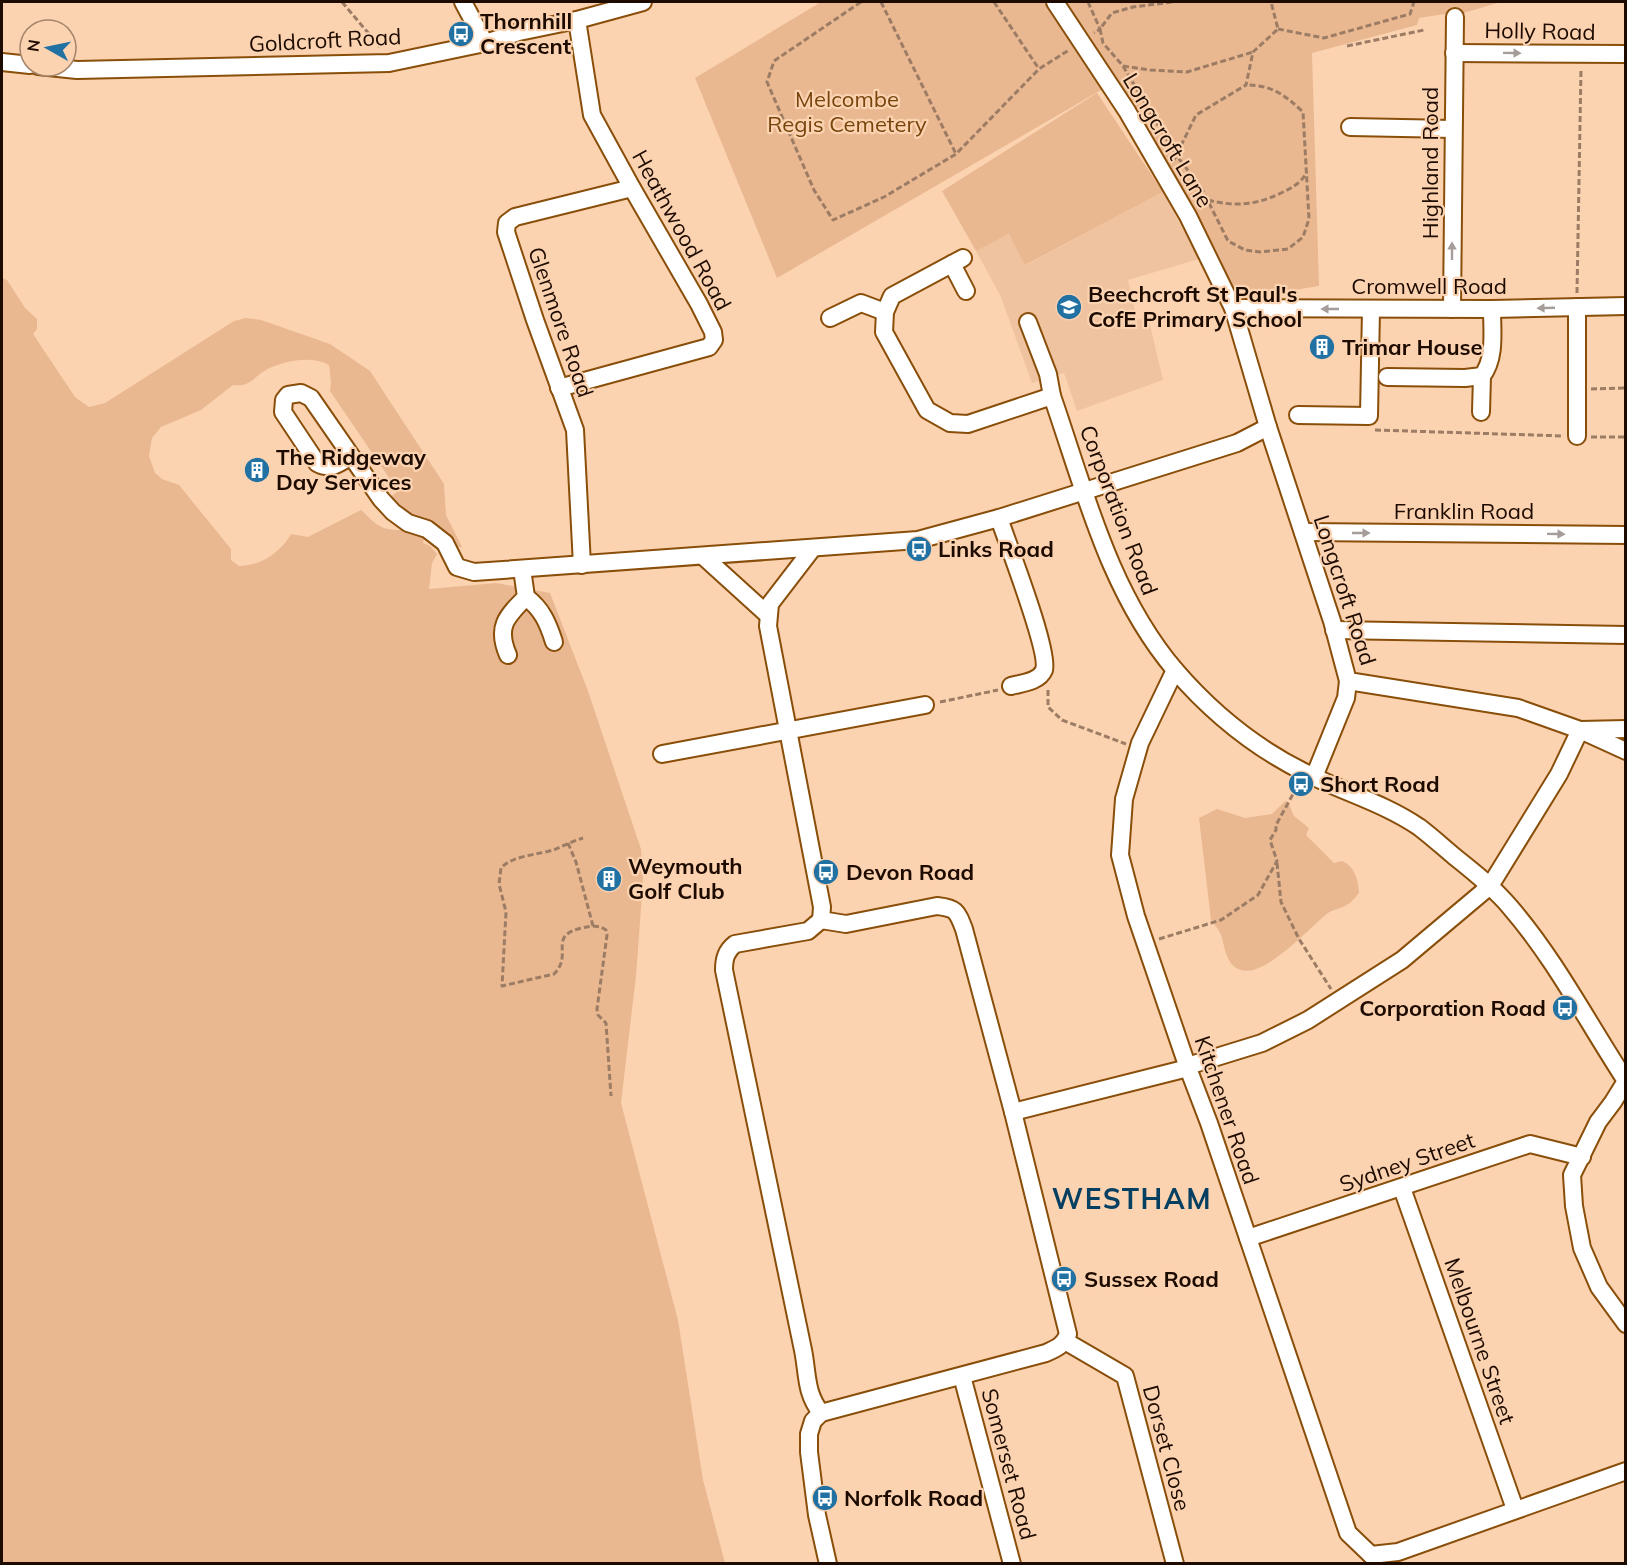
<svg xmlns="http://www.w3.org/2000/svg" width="1627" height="1565" font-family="Mulish,sans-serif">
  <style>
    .built { fill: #efc39f }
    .green { fill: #e9b890 }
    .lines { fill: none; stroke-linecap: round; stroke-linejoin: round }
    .minor-casing { stroke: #894e09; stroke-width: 20 }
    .path { stroke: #9c7c64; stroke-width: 3; stroke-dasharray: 6 3; stroke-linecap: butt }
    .minor { stroke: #fff; stroke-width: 16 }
    .oneway { fill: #a59d99 }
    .labels { text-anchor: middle; stroke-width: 4.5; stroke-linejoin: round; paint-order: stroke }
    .poi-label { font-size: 22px; font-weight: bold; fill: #1d0b00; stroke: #fcd3b1; text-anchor: start }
    .street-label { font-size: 22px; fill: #1d0b00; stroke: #fcd3b1 }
    .park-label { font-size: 22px; fill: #77440c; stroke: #fcd3b1 }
    .district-label { font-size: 28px; font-weight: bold; letter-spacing: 1.5px; fill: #054062; stroke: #fcd3b1 }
  </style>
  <rect width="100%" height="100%" fill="#fcd3b1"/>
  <polygon class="built" points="1163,192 1199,259 1128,280 1137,320 1148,316 1163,380 1077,411 1064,373 1032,383 1001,297 976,251 1009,234 1026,265"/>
  <g class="green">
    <polygon points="821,2 1501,2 1446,18 1445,14 1419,18 1417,25 1312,53 1319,286 1234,300 1115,82 777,278 695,78"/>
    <polygon points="1097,93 1163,192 1025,265 1009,234 976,251 942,191"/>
    <path d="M2,278L7,280L25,308L37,319V329L33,334L75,397L89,407L105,403L234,321L246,318L261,320L330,344L370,371L444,484L446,515L462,547H454L415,518L399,510L389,498L398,491L330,391L331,382L329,365C311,355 283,361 266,370C252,378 251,387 233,385L201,410L161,427L152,438L149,456L155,473L162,479L179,485L231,549V560L239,566C262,565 280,553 291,534L308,537L361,510C368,516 375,525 384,528C397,532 414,527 424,539L423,543L430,546L437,554L432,563L429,589L496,583L550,593L588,691L641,849L643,881L636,976L621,1103L678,1320L703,1480L725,1563H2Z"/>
    <path d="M1285,801L1288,802L1294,816L1309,828L1306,835L1334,863L1342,861C1355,867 1358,879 1359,893C1355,898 1351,903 1345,906C1340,909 1334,909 1328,913C1310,927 1265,978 1241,970C1226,966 1225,947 1221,935C1219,930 1214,924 1211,920L1199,818L1217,809L1245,818L1272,814Z"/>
  </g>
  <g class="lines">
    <g class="minor-casing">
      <g id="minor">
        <polyline points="463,2 485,43"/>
        <polyline points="1055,2 1127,111 1188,216 1233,308 1268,427 1332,621 1348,681 1518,708 1580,730 1626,751"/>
        <polyline points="1454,53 1626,54"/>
        <polyline points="2,62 30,65"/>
        <polyline points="38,66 77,70 389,63 485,43 519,32 577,20 643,2"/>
        <polyline points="1350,127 1453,129"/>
        <path d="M963,258L892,296L885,312L884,332L927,410L950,423L968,424L1052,396C1085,491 1109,592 1175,670C1212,713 1255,748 1306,773C1343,792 1384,803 1419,827C1431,836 1443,847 1455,857C1474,872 1494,888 1510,907C1555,959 1588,1023 1626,1081L1613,1102L1598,1122L1572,1175L1574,1206L1582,1248L1599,1287L1626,1324"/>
        <polyline points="952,264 966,291"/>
        <polyline points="1233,308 1492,309 1626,306"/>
        <polyline points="1452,309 1455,17"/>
        <polyline points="830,318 861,303 885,312"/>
        <polyline points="1028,322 1048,374 1052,396"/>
        <path d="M1387,377L1465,378L1482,376C1496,358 1492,331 1492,309"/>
        <polyline points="559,388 709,347 714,340 713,332 699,304 632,188 592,115 577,20"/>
        <polyline points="1481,412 1482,376"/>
        <polyline points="1298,415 1369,416 1371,309"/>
        <polyline points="1577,436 1577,307"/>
        <path d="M351,456C339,463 331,471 317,463L283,412L284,400L288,395L301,393L311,398L381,499L393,512L408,523L427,529L445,543L457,567L474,572L918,540L999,518L1237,443L1268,427"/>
        <path d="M999,518C1007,542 1050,652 1044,670C1039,682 1022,683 1011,686"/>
        <polyline points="1303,532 1626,535"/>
        <polyline points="813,548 770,604 768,626 822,907 821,920"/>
        <polyline points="703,556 768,615"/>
        <polyline points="582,565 575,430 535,320 506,232 507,223 515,217 632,188"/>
        <path d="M526,597C542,609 548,623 554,642"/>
        <polyline points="1334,630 1626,635"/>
        <path d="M508,655C496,627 506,617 526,597L522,569"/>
        <polyline points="1175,670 1140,743 1124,799 1120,855 1136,916 1188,1068 1209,1123 1348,1533 1371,1555"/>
        <polyline points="662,754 925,705"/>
        <polyline points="1314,777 1346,698 1348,681"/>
        <path d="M821,920L846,924L937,906C956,908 957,911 964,929L1013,1112L1068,1334C1064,1345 1057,1348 1046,1353L821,1413"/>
        <path d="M821,920L808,931L735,944C726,951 724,959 724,970L803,1350C808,1375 805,1392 821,1413"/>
        <polyline points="1013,1112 1188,1068 1194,1064 1262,1043 1308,1020 1402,960 1490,886 1559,774 1580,730 1626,729"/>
        <polyline points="1402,1188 1515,1509"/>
        <polyline points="1248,1238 1530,1144 1582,1157"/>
        <polyline points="1065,1341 1125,1376 1175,1564"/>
        <polyline points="962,1376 1012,1564"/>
        <polyline points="821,1413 813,1421 809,1434 809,1452 817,1515 828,1564"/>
        <polyline points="1371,1555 1398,1552 1626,1471"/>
      </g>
    </g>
    <g class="path">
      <polyline points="342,2 380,47"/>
      <polyline points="861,2 774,61 767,82 814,190 833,220 884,197 956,154 1039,69 1069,50"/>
      <polyline points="881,2 956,154"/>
      <polyline points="994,2 1039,69"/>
      <polyline points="1088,2 1100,29 1094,33"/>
      <polyline points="1172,2 1133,7 1112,13 1100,29 1103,43 1123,66 1150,70 1187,72 1253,52"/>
      <polyline points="1278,29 1324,38 1410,14 1414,2"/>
      <polyline points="1347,46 1424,30"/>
      <path d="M1123,66L1176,155L1201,187L1228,241L1245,250L1260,252L1288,249L1303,237L1309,219L1303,112C1285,95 1272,85 1246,85"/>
      <polyline points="1173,162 1196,115 1246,85 1253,52 1278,29 1271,2"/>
      <path d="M1208,200C1235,207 1256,205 1281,193C1292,188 1301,183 1307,172"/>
      <polyline points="1577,293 1581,69"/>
      <polyline points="1591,389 1626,388"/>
      <polyline points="1375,430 1564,436"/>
      <polyline points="1591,437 1626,437"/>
      <polyline points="1048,690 1048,707 1062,720 1126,744"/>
      <polyline points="940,702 998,690"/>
      <path d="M568,843L576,862L593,926C541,933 576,952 554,974L502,986L506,912L499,884L501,868C513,855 539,855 556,849C565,845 574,841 583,838"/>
      <polyline points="1277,863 1281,902 1299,939 1331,989"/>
      <polyline points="593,926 601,927 606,930 607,935 597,1009 598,1015 606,1023 611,1096"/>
      <polyline points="1159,939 1221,920 1258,895 1277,861 1270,840 1276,830 1276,825 1298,785"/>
    </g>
    <use href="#minor" class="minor"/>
  </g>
  <defs><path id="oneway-solid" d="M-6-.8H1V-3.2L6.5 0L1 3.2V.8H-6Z" transform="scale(1.5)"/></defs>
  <g class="oneway">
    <use href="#oneway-solid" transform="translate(1512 53) rotate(1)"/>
    <use href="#oneway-solid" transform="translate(1452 251) rotate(-90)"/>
    <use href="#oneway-solid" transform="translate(1546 308) rotate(178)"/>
    <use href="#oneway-solid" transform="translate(1330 309) rotate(-180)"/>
    <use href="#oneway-solid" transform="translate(1361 533)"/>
    <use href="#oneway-solid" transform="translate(1556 534) rotate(1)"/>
  </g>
  <defs>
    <g id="bus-disc" transform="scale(1.35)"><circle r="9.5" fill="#2271a3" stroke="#fcd3b1"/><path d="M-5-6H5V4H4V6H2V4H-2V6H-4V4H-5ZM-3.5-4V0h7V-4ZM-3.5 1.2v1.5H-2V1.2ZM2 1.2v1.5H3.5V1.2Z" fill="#fff"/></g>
    <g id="school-disc" transform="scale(1.35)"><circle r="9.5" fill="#2271a3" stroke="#fcd3b1"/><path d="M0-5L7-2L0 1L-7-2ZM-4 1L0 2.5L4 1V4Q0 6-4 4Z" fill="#fff"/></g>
    <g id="building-disc" transform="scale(1.35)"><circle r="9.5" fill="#2271a3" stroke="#fcd3b1"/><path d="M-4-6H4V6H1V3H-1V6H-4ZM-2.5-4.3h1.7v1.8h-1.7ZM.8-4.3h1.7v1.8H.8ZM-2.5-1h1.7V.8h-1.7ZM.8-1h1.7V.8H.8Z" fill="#fff"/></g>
  </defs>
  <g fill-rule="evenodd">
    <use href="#bus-disc" x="461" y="34"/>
    <use href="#school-disc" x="1069" y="307"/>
    <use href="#building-disc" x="1322" y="347"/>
    <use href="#building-disc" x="257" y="470"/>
    <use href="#bus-disc" x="919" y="549"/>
    <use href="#bus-disc" x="1301" y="784"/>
    <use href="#bus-disc" x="826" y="872"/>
    <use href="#building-disc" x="609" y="879"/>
    <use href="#bus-disc" x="1565" y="1008"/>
    <use href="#bus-disc" x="1064" y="1279"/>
    <use href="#bus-disc" x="825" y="1498"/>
  </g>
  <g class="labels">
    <g class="poi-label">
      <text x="480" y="29">Thornhill<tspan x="480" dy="25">Crescent</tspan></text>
      <text x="1088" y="302">Beechcroft St Paul's<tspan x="1088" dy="25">CofE Primary School</tspan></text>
      <text x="1342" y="355">Trimar House</text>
      <text x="276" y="465">The Ridgeway<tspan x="276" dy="25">Day Services</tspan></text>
      <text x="938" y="557">Links Road</text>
      <text x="1320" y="792">Short Road</text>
      <text x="628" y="874">Weymouth<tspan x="628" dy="25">Golf Club</tspan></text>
      <text x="846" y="880">Devon Road</text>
      <text x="1546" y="1016" text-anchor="end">Corporation Road</text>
      <text x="1084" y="1287">Sussex Road</text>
      <text x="844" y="1506">Norfolk Road</text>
    </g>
    <g class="street-label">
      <text transform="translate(1540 31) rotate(1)" y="8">Holly Road</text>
      <text transform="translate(325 40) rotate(-3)" y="8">Goldcroft Road</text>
      <text transform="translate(1168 140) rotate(59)" y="8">Longcroft Lane</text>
      <text transform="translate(1430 163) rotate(-90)" y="8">Highland Road</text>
      <text transform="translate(682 230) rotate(61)" y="8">Heathwood Road</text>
      <text x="1429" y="294">Cromwell Road</text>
      <text transform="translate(561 322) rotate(71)" y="8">Glenmore Road</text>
      <text transform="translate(1119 510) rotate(69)" y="8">Corporation Road</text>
      <text x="1464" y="519">Franklin Road</text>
      <text transform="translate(1345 590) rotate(72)" y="8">Longcroft Road</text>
      <text transform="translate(1227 1110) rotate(71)" y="8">Kitchener Road</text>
      <text transform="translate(1407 1162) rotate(-19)" y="8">Sydney Street</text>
      <text transform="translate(1480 1341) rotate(71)" y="8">Melbourne Street</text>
      <text transform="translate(1167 1448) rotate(75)" y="8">Dorset Close</text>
      <text transform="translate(1009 1464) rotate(75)" y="8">Somerset Road</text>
    </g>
    <g class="park-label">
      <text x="847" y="107">Melcombe<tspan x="847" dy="25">Regis Cemetery</tspan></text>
    </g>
    <g class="district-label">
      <text x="1132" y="1209">WESTHAM</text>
    </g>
  </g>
  <rect width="1627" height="1565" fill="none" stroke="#1d0b00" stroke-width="6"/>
  <g transform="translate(48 48) rotate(279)"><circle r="28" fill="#fcd3b1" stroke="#a3836a" stroke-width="1.5"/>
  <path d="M0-4.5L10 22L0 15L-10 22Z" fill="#2271a3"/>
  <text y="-9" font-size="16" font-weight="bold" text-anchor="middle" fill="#1d0b00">N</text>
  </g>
</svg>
